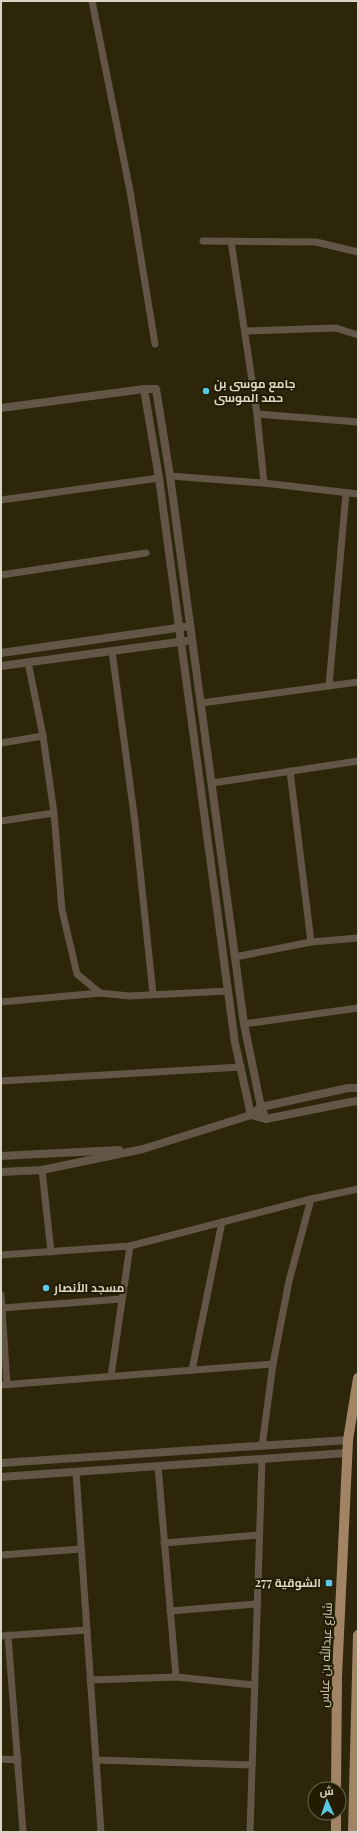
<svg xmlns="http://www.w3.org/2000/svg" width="359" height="1833" font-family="'Playfair Display',Cairo,serif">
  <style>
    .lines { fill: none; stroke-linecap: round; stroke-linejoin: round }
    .minor { stroke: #635647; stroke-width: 7 }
    .tertiary { stroke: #635647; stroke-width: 8 }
    .primary { stroke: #a08465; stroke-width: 10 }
    .poi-dot { fill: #5ac8e5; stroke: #231c02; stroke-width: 1.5 }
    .labels { text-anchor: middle; stroke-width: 4; stroke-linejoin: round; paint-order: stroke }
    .poi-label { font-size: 12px; font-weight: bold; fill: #dad5c5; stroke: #231c02; text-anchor: start }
    .street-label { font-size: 12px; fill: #dad5c5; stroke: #231c02 }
  </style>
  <rect width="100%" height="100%" fill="#2d260a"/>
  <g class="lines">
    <g class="minor">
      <polyline points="92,1 130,191 155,344"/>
      <polyline points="203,241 316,242 358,252"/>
      <polyline points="231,241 257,414 264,483"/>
      <polyline points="245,331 336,328 358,335"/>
      <polyline points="257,414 358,422"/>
      <polyline points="170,476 264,483 358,494"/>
      <polyline points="1,500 159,478"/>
      <polyline points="1,575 146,553"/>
      <polyline points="112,651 135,822 153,994"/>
      <polyline points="28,662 43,736 54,813 62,910 77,974 100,993 129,996 228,991"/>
      <polyline points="329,686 346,493"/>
      <polyline points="201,703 358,682"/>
      <polyline points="1,743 43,736"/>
      <polyline points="290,771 311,942"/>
      <polyline points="212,783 358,761"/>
      <polyline points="1,821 54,813"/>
      <polyline points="235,957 311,942 358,938"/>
      <polyline points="1,1002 100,993"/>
      <polyline points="244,1024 358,1008"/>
      <polyline points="1,1081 241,1067"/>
      <polyline points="42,1170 51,1252"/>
      <polyline points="1,1255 130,1246 311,1199 358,1189"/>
      <polyline points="1,1295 7,1384"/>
      <polyline points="2,1308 122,1299"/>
      <polyline points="192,1370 222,1222"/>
      <polyline points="111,1376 130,1246"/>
      <polyline points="1,1385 273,1364"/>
      <polyline points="262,1446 273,1364 289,1281 311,1199"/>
      <polyline points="158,1466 176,1677"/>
      <polyline points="76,1472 101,1832"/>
      <polyline points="164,1543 259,1535"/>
      <polyline points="1,1555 81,1549"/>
      <polyline points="170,1611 257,1604"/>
      <polyline points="8,1635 23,1832"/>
      <polyline points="1,1636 87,1630"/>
      <polyline points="90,1680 176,1677 254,1685"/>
      <polyline points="1,1759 18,1760"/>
      <polyline points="96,1760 252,1765"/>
      <polyline points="250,1832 262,1459"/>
    </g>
    <g class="tertiary">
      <polyline points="144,389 159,478 235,1043 251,1115"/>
      <polyline points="1,408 144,389 156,389 170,476 244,1024 261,1107 266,1119"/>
      <polyline points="1,653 184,627"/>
      <polyline points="1,666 186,641"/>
      <polyline points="251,1115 266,1119 350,1102 358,1101"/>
      <polyline points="1,1156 119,1150"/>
      <polyline points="1,1172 42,1170 143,1149 251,1115 261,1107 348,1088 358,1088"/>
      <polyline points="1,1463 348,1440"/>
      <polyline points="1,1477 347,1453"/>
    </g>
    <g class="primary">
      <polyline points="336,1789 337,1677 348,1440 358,1378"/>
      <polyline points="336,1832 336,1813"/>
      <polyline points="353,1832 358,1635"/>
    </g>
  </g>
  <g class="poi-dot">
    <circle cx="206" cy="391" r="4"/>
    <circle cx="46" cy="1288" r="4"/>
    <rect x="325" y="1579" width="8" height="8" rx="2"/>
  </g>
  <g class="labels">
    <g class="poi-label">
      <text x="214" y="388">جامع موسى بن<tspan x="214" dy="14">حمد الموسى</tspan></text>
      <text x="54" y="1292">مسجد الأنصار</text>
      <text x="321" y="1587" text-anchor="end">الشوقية 277</text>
    </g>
    <g class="street-label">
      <text transform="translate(326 1655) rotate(-88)" y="4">شارع عبدالله بن عباس</text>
    </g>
  </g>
  <rect width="359" height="1833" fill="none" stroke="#dad5c5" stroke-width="4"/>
  <g transform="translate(327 1801) rotate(358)"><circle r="19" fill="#231c02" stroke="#6c6650"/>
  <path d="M0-3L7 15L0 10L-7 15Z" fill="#5ac8e5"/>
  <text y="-6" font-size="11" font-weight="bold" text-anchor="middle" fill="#dad5c5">ش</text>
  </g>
</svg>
